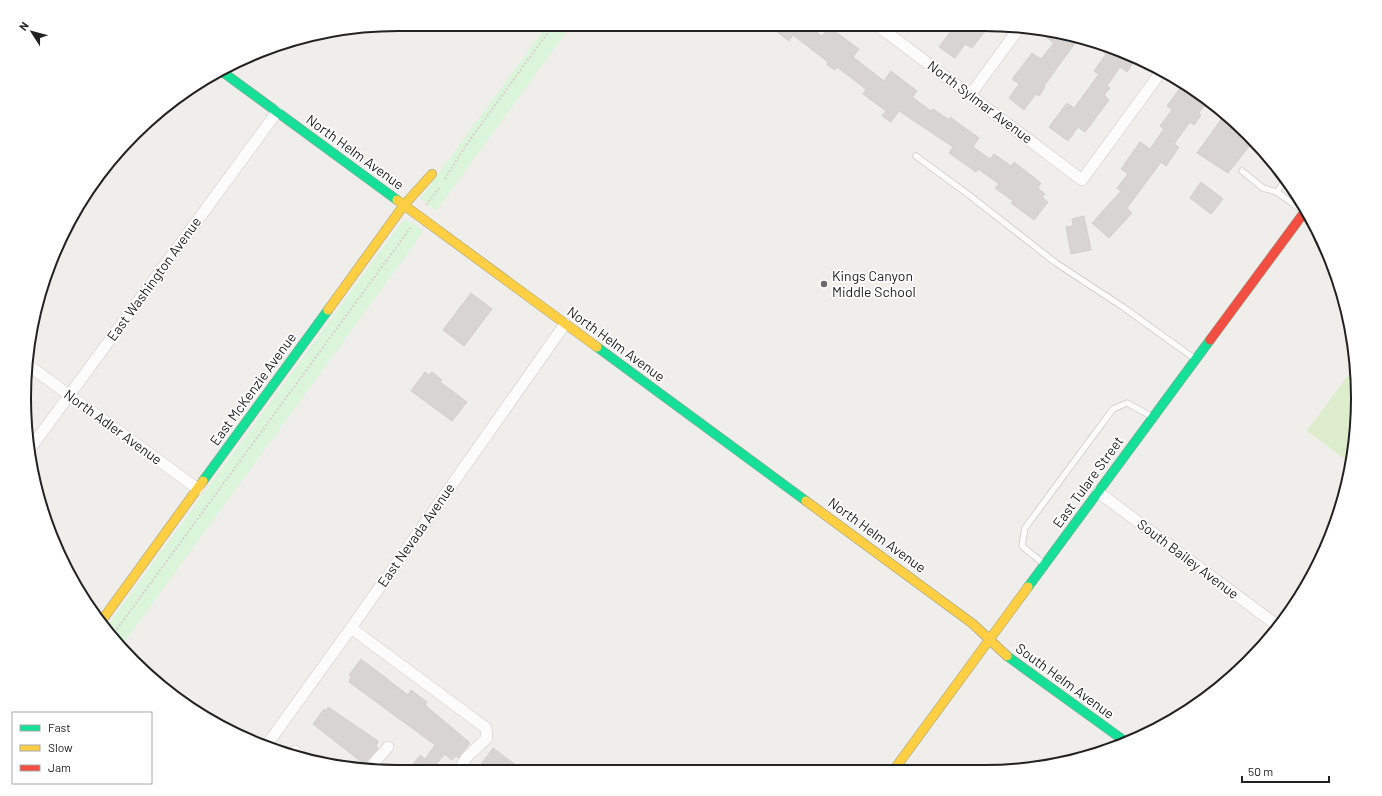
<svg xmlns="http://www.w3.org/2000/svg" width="1382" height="796" font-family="Barlow,sans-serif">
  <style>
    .grass { fill: #ddeccb }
    .park { fill: #daf5da }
    .building { fill: #d7d4d2; stroke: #d3d0cc }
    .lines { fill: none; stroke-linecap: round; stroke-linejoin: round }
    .lane-casing { stroke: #c9c8c7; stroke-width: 7 }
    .street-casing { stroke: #c9c8c7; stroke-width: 12 }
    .fast-casing { stroke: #999a82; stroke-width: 10 }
    .slow-casing { stroke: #999a82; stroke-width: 10 }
    .jam-casing { stroke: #999a82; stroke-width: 10 }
    .path { stroke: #dccecd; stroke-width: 2; stroke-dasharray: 2 2; stroke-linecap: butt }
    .lane { stroke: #fdfcfc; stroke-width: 5.5 }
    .street { stroke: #fdfcfc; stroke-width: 11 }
    .fast { stroke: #16e098; stroke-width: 9 }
    .slow { stroke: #ffcf43; stroke-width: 9 }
    .jam { stroke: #f24e42; stroke-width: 9 }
    .poi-dot { fill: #6a6968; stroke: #fff; stroke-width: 1.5 }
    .labels { text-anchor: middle; stroke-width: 3.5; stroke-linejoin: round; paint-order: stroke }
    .street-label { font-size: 14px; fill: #222; stroke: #fff }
    .poi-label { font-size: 14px; fill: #222; stroke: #fff; text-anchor: start }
    .rim { fill: none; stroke: #222; stroke-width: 2 }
  </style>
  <rect width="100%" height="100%" fill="#f0eeeb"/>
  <polygon class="grass" points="1355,366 1358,398 1352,464 1307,431"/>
  <g class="park">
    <polygon points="548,24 572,24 436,211 420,199"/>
    <polygon points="406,220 416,225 423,232 122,645 105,629 401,223"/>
  </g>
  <g class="building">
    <polygon points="767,24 806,25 822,36 829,27 859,49 853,57 884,81 891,71 917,91 912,97 931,111 933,109 949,120 950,117 979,138 973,147 990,159 994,154 1011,166 1014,162 1041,183 1038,188 1045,194 1042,197 1048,202 1034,220 1011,203 1013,201 995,188 999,184 978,169 976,172 949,153 953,147 899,111 891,122 882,116 886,111 863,94 866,89 837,67 835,70 827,65 828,62 793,35 789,41"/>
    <polygon points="943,25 990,25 972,48 965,44 955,58 939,47 951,31"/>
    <polygon points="1038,31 1078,39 1044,86 1045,87 1039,96 1036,94 1024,110 1009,98 1019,84 1012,79 1032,53 1041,59 1054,43"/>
    <polygon points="1107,45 1134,61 1127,72 1120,67 1107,86 1110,88 1104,95 1109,100 1085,132 1078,127 1068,141 1049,127 1067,103 1074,108 1099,74 1094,71 1106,54 1103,52"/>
    <polygon points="1184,83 1208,101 1199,113 1201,115 1194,125 1190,122 1174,144 1179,147 1166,166 1161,162 1127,208 1132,213 1109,238 1092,223 1121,191 1117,188 1128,174 1121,169 1140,142 1150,149 1164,129 1160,126 1172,110 1167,106"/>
    <polygon points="1225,114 1254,140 1228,173 1197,153"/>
    <polygon points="1201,182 1223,199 1211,214 1190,198"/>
    <polygon points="1084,216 1091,250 1071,254 1066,227 1073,226 1072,219"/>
    <polygon points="471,293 492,309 464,346 443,330"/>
    <polygon points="425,372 429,375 432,372 442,380 440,382 467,402 452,421 411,391"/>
    <polygon points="361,659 408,695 411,690 427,702 425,705 470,743 458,758 457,756 451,760 445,754 430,771 408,771 420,755 425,759 435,745 349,682 351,676 349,675"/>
    <polygon points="328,707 378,741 376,747 378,748 364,764 313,724 324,709 326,711"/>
    <polygon points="493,748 524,771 479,771 483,765 481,764"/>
  </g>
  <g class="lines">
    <g class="lane-casing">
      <g id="lane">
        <polyline points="916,156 969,195 1056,263 1123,307 1195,359"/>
        <polyline points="1242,171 1263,188 1277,192 1286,179"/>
        <polyline points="1277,192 1304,212"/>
        <polyline points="1044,564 1022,546 1025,528 1113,409 1127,403 1153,417"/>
      </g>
    </g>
    <g class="street-casing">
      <g id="street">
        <polyline points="877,25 1082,180 1161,72"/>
        <polyline points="970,95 1020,27"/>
        <polyline points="28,365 198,489"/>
        <polyline points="32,446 277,112"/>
        <polyline points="1098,492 1278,626"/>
        <polyline points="351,628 486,728 487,738 467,757 458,771"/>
        <polyline points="266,746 351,628 565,324"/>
        <polyline points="295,751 303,757"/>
        <polyline points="368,770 388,747"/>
      </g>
    </g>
    <g class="fast-casing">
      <g id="fast">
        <polyline points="224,73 397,200"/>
        <polyline points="597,347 806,501"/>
        <polyline points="203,481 328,310"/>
        <polyline points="1028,587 1210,340"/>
        <polyline points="1007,656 1126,742"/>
      </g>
    </g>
    <g class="slow-casing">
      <g id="slow">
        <polyline points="397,200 597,347"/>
        <polyline points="328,310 404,205 432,174"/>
        <polyline points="806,501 973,624 1007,656"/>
        <polyline points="100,623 203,481"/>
        <polyline points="893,771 1028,587"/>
      </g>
    </g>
    <g class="jam-casing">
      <polyline id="jam" points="1210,340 1306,210"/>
    </g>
    <g class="path">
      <polyline points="445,179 464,148 554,24"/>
      <polyline points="426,205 439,188"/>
      <polyline points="112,636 411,227"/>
    </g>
    <use href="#lane" class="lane"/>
    <use href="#street" class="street"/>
    <use href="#fast" class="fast"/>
    <use href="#slow" class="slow"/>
    <use href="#jam" class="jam"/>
  </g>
  <circle class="poi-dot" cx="824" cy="284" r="4"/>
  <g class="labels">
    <g class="street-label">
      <text transform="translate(980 102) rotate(37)" y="5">North Sylmar Avenue</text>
      <text transform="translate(355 152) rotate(36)" y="5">North Helm Avenue</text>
      <text transform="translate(154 279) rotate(-54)" y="5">East Washington Avenue</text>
      <text transform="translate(616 344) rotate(36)" y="5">North Helm Avenue</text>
      <text transform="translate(253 389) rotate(-54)" y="5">East McKenzie Avenue</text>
      <text transform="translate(113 427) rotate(36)" y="5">North Adler Avenue</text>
      <text transform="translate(1088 482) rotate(-54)" y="5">East Tulare Street</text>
      <text transform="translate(416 535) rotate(-55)" y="5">East Nevada Avenue</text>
      <text transform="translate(877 535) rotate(36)" y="5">North Helm Avenue</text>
      <text transform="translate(1188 559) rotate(37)" y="5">South Bailey Avenue</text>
      <text transform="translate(1065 681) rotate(36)" y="5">South Helm Avenue</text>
    </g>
    <g class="poi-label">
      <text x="832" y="281">Kings Canyon<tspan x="832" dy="16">Middle School</tspan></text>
    </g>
  </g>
  <path d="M0 0H1382V796H0ZM398 31H984A367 367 0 0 1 1351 398V398A367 367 0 0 1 984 765H398A367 367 0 0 1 31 398V398A367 367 0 0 1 398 31Z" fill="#fff" fill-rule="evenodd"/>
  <path class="rim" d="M398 31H984A367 367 0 0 1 1351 398V398A367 367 0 0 1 984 765H398A367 367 0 0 1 31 398V398A367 367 0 0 1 398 31Z"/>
  <rect x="12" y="712" width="140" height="72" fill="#ffffff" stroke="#a7a7a7"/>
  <rect x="20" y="725" width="20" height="6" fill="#16e098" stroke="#a7a7a7"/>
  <text x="48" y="732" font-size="12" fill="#222222">Fast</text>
  <rect x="20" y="745" width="20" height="6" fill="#ffcf43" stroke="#a7a7a7"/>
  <text x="48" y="752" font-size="12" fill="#222222">Slow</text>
  <rect x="20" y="765" width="20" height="6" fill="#f24e42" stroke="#a7a7a7"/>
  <text x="48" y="772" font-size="12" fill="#222222">Jam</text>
  <g transform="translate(32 32) rotate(306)" stroke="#ffffff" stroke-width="3" paint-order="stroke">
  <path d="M0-3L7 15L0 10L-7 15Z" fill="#222222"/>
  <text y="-6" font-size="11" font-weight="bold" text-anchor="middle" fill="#222222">N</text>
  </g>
  <path d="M1242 776v6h87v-6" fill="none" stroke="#222222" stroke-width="2"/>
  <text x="1248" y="776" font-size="12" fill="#222222" stroke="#ffffff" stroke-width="3" paint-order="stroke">50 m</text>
</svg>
